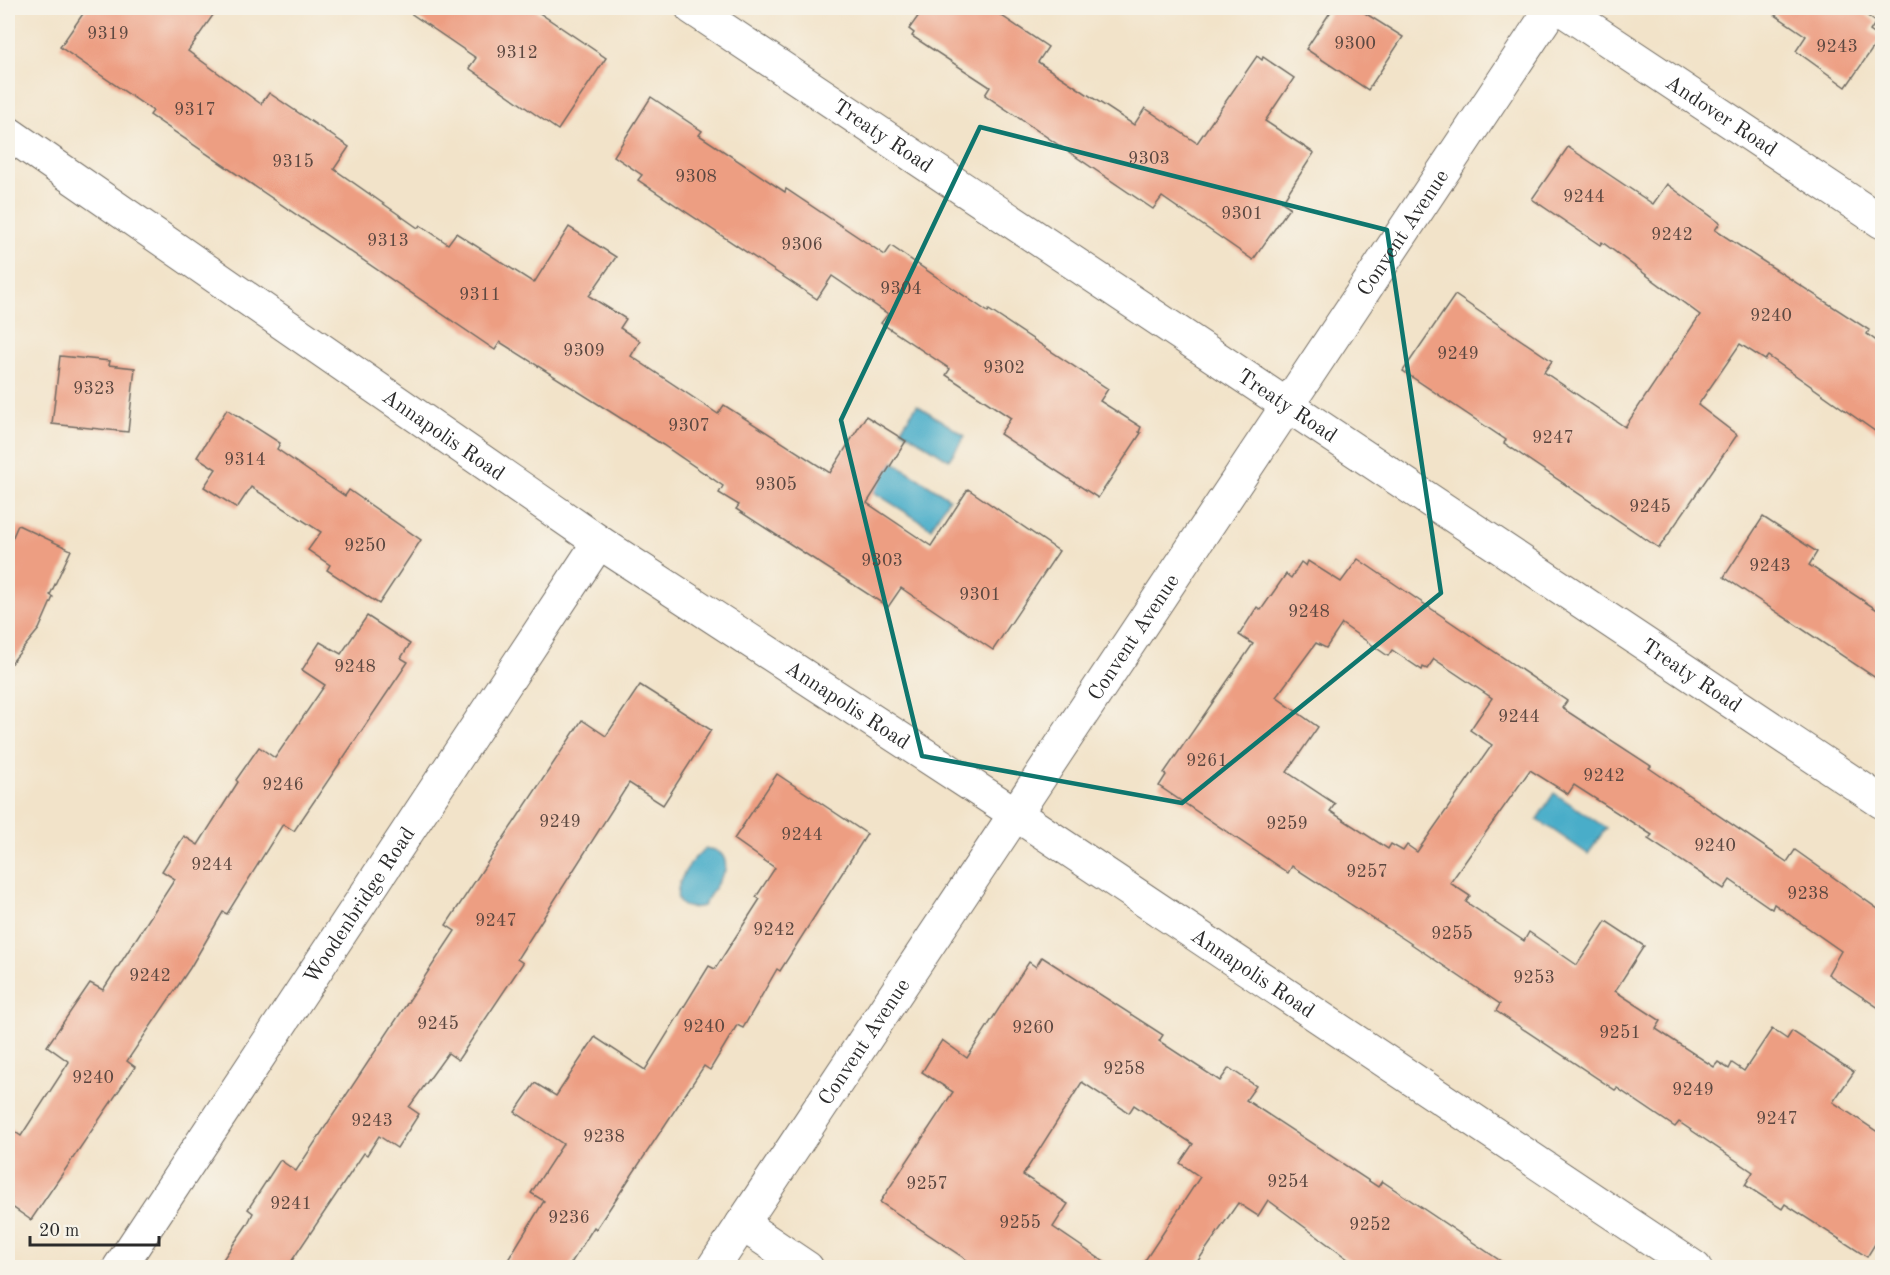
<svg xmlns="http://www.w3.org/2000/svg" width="1890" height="1275" font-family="'Old Standard TT',serif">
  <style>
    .water { fill: #4aadc9; stroke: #3a6c7a; stroke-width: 1.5 }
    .building { fill: #ed9e82; fill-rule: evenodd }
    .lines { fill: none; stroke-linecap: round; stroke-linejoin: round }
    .minor-casing { stroke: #716b62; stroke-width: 35 }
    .minor { stroke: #fff; stroke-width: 33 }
    .marked { fill: none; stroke: #0f766e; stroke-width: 4.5; stroke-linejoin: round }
    .labels { text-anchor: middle; stroke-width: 6; stroke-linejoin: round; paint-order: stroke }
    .number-label { font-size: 18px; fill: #5c4841 }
    .street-label { font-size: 21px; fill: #2b2b2b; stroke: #f7f3e8 }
  </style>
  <rect width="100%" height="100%" fill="#f7f3e8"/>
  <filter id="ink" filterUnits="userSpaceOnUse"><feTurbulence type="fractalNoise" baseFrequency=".0167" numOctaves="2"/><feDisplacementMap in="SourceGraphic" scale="12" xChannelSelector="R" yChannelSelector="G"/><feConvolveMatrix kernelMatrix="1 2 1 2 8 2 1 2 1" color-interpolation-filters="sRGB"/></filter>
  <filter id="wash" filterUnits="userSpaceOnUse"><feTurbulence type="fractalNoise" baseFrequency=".008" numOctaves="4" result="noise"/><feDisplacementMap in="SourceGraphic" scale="24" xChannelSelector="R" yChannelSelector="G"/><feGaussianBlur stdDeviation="1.35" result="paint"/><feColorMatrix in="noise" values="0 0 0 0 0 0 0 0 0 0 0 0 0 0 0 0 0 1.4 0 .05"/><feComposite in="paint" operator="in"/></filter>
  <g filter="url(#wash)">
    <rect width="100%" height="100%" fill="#f2e3c9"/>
    <g class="water">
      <polygon points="917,405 965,436 949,460 901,429"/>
      <polygon points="892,461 949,498 931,528 872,491"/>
      <polygon points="1554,793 1606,828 1588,854 1537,819"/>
      <path d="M706,849C719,848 728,857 725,871L703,906C656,918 684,861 706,849Z"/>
    </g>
    <g id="blocks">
      <g class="building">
        <polygon points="87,8 218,8 188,51 261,104 269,93 349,147 334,169 418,228 420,225 448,244 456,233 534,283 569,227 616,257 589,296 626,319 620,328 640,341 631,356 718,414 724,405 830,473 866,416 906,441 867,503 931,546 968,489 1059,551 993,650 901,588 888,607 736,509 739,505 719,493 723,486 663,445 500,342 495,350 150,115 153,111 60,47"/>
        <polygon points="403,8 532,8 606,58 558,130 469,68 476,58"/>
        <polygon points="924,8 990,8 1048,47 1038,62 1134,125 1145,108 1197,143 1257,56 1262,60 1263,57 1294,78 1265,121 1314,153 1282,202 1290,207 1253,260 1162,197 1153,209 985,95 990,87 912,36 914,33 909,29"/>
        <polygon points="1333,8 1357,8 1403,37 1368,90 1306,49"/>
        <polygon points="1765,8 1856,8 1876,22 1870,31 1880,38 1846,87 1796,51 1806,36"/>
        <polygon points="651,97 702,131 699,135 785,192 786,189 885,255 891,246 988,312 989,310 1108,389 1100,401 1141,427 1139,432 1141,433 1098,498 1000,434 1011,418 946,375 950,369 881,323 888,314 832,276 817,299 638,180 642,175 614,156"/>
        <polygon points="1568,147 1653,204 1667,184 1720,223 1715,230 1869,330 1867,334 1882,345 1882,436 1768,356 1765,360 1740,344 1698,405 1737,435 1659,548 1504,443 1506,440 1403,371 1455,295 1552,361 1544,372 1625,427 1700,315 1602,242 1600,245 1532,199"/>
        <polygon points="60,356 110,361 109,365 135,368 128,432 52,424"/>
        <polygon points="227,409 280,443 277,449 345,496 349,490 421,540 379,604 327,570 330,565 308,550 321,532 251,487 237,508 204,487 216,469 197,457"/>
        <polygon points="1763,517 1817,552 1809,565 1882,613 1882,682 1724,577"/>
        <polygon points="18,525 71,550 50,595 53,597 39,629 8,667 8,548"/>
        <path d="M1358,559L1567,701L1562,708L1651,766L1649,768L1787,862L1795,850L1882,912V1010L1828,974L1841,951L1774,904L1772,909L1730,880L1724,889L1648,839L1652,835L1574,785L1568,794L1530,770L1450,883L1470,896L1466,902L1524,941L1529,932L1577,965L1606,921L1644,946L1615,991L1661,1021L1656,1029L1714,1067L1718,1062L1729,1069L1732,1063L1744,1071L1772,1029L1787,1039L1792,1031L1854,1072L1833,1102L1882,1135V1233L1867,1257L1785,1204L1782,1209L1745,1185L1753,1172L1679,1122L1675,1127L1617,1088L1615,1090L1496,1011L1500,1004L1407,941L1292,866L1288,873L1159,786L1166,775L1164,773L1253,644L1239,635L1257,607L1261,610L1286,574L1291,578L1301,562L1306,566L1308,561L1341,582ZM1342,624L1388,656L1392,650L1422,670L1423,667L1427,669L1434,659L1492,698L1470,730L1492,745L1417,852L1407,845L1403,851L1391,844L1388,849L1330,811L1335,804L1287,772L1318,727L1276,697L1316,643L1326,648Z"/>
        <polygon points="367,616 410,644 401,658 408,662 294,831 283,824 227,914 223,912 190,968 127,1061 135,1067 31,1220 8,1204 8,1127 21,1136 69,1062 47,1046 90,983 103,990 175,879 162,871 184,836 198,845 238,782 236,780 259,747 275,758 325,685 302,670 320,642 341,654"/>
        <polygon points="640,685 711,730 663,805 629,783 517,959 523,963 458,1060 448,1053 409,1107 419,1114 397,1148 379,1136 367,1155 364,1153 287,1268 217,1268 248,1223 253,1213 248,1209 280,1160 296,1171 455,931 446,925 582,720 606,736"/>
        <polygon points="777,774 867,834 780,971 777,969 743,1028 737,1025 710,1070 704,1066 596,1229 594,1227 568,1268 503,1268 544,1201 531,1193 563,1144 515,1112 535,1083 556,1096 595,1037 645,1070 709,966 715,969 760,899 756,897 775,868 734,839"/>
        <polygon points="1042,957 1163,1035 1159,1041 1220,1081 1229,1068 1256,1086 1246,1100 1378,1187 1382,1181 1511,1268 1360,1268 1268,1200 1258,1216 1238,1203 1193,1268 1140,1268 1200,1177 1180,1163 1193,1144 1134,1105 1129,1113 1082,1082 1023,1175 1068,1204 1053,1227 1113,1268 979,1268 880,1202 953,1092 922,1072 942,1040 967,1058 1029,962 1036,967"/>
      </g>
    </g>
  </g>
  <g filter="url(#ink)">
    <use href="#blocks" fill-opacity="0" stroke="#716b62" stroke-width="1.5"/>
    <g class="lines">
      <g class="minor-casing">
        <g id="minor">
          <path id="s1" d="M692,8L1882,802"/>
          <path id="s2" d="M1560,8L1882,222"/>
          <path id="s3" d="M8,133L599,542L1014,813L1695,1268"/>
          <polyline points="742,1224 807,1268"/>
          <path id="s4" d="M119,1268L599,542"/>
          <path id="s5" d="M713,1268L1552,8"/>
        </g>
      </g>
      <use href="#minor" class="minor"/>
    </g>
  </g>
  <path class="marked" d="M980,127L1387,230L1441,593L1182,803L922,756L841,420Z"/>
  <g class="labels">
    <g class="number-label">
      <text x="108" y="39">9319</text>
      <text x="1355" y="49">9300</text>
      <text x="1837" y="52">9243</text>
      <text x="517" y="58">9312</text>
      <text x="195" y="115">9317</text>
      <text x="1149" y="164">9303</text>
      <text x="293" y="167">9315</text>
      <text x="696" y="182">9308</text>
      <text x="1584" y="202">9244</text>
      <text x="1242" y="219">9301</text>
      <text x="1672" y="240">9242</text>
      <text x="388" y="246">9313</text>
      <text x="802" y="250">9306</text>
      <text x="901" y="294">9304</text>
      <text x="480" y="300">9311</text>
      <text x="1771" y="321">9240</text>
      <text x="584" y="356">9309</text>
      <text x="1458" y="359">9249</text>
      <text x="1004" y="373">9302</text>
      <text x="94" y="394">9323</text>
      <text x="689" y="431">9307</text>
      <text x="1553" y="443">9247</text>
      <text x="245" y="465">9314</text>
      <text x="776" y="490">9305</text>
      <text x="1650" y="512">9245</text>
      <text x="365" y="551">9250</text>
      <text x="882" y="566">9303</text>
      <text x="1770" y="571">9243</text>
      <text x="980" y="600">9301</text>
      <text x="1309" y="617">9248</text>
      <text x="355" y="672">9248</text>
      <text x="1519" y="722">9244</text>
      <text x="1207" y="766">9261</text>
      <text x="1604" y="781">9242</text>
      <text x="283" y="790">9246</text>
      <text x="560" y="827">9249</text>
      <text x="1287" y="829">9259</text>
      <text x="802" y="840">9244</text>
      <text x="1715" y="851">9240</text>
      <text x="212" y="870">9244</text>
      <text x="1367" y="877">9257</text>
      <text x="1808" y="899">9238</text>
      <text x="496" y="926">9247</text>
      <text x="774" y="935">9242</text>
      <text x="1452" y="939">9255</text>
      <text x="150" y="981">9242</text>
      <text x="1534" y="983">9253</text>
      <text x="438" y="1029">9245</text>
      <text x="704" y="1032">9240</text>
      <text x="1033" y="1033">9260</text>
      <text x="1620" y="1038">9251</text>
      <text x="1124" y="1074">9258</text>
      <text x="93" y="1083">9240</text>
      <text x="1693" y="1095">9249</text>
      <text x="1777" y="1124">9247</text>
      <text x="372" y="1126">9243</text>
      <text x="604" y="1142">9238</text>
      <text x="1288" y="1187">9254</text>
      <text x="927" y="1189">9257</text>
      <text x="291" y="1209">9241</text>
      <text x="569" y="1223">9236</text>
      <text x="1020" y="1228">9255</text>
      <text x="1370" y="1230">9252</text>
    </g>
    <g class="street-label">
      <text dy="7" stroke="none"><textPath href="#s2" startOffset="194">Andover Road</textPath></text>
      <text dy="7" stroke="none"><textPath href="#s1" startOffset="230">Treaty Road</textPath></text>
      <text dy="7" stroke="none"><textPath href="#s5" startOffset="1244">Convent Avenue</textPath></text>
      <text dy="7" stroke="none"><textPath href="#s1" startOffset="716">Treaty Road</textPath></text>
      <text dy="7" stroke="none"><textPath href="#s3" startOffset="530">Annapolis Road</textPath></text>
      <text dy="7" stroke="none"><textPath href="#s5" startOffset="758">Convent Avenue</textPath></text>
      <text dy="7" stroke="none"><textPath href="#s1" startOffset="1202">Treaty Road</textPath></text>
      <text dy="7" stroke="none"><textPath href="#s3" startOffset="1016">Annapolis Road</textPath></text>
      <text dy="7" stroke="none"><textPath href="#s4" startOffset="435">Woodenbridge Road</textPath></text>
      <text dy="7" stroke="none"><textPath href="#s3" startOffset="1502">Annapolis Road</textPath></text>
      <text dy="7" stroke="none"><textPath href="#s5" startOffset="272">Convent Avenue</textPath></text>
    </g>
  </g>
  <rect width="1890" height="1275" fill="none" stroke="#f7f3e8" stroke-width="30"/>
  <path d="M30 1236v9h129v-9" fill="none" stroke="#2b2b2b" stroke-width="3"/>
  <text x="39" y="1236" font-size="18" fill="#2b2b2b" stroke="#f7f3e8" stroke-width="4.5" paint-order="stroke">20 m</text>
</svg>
